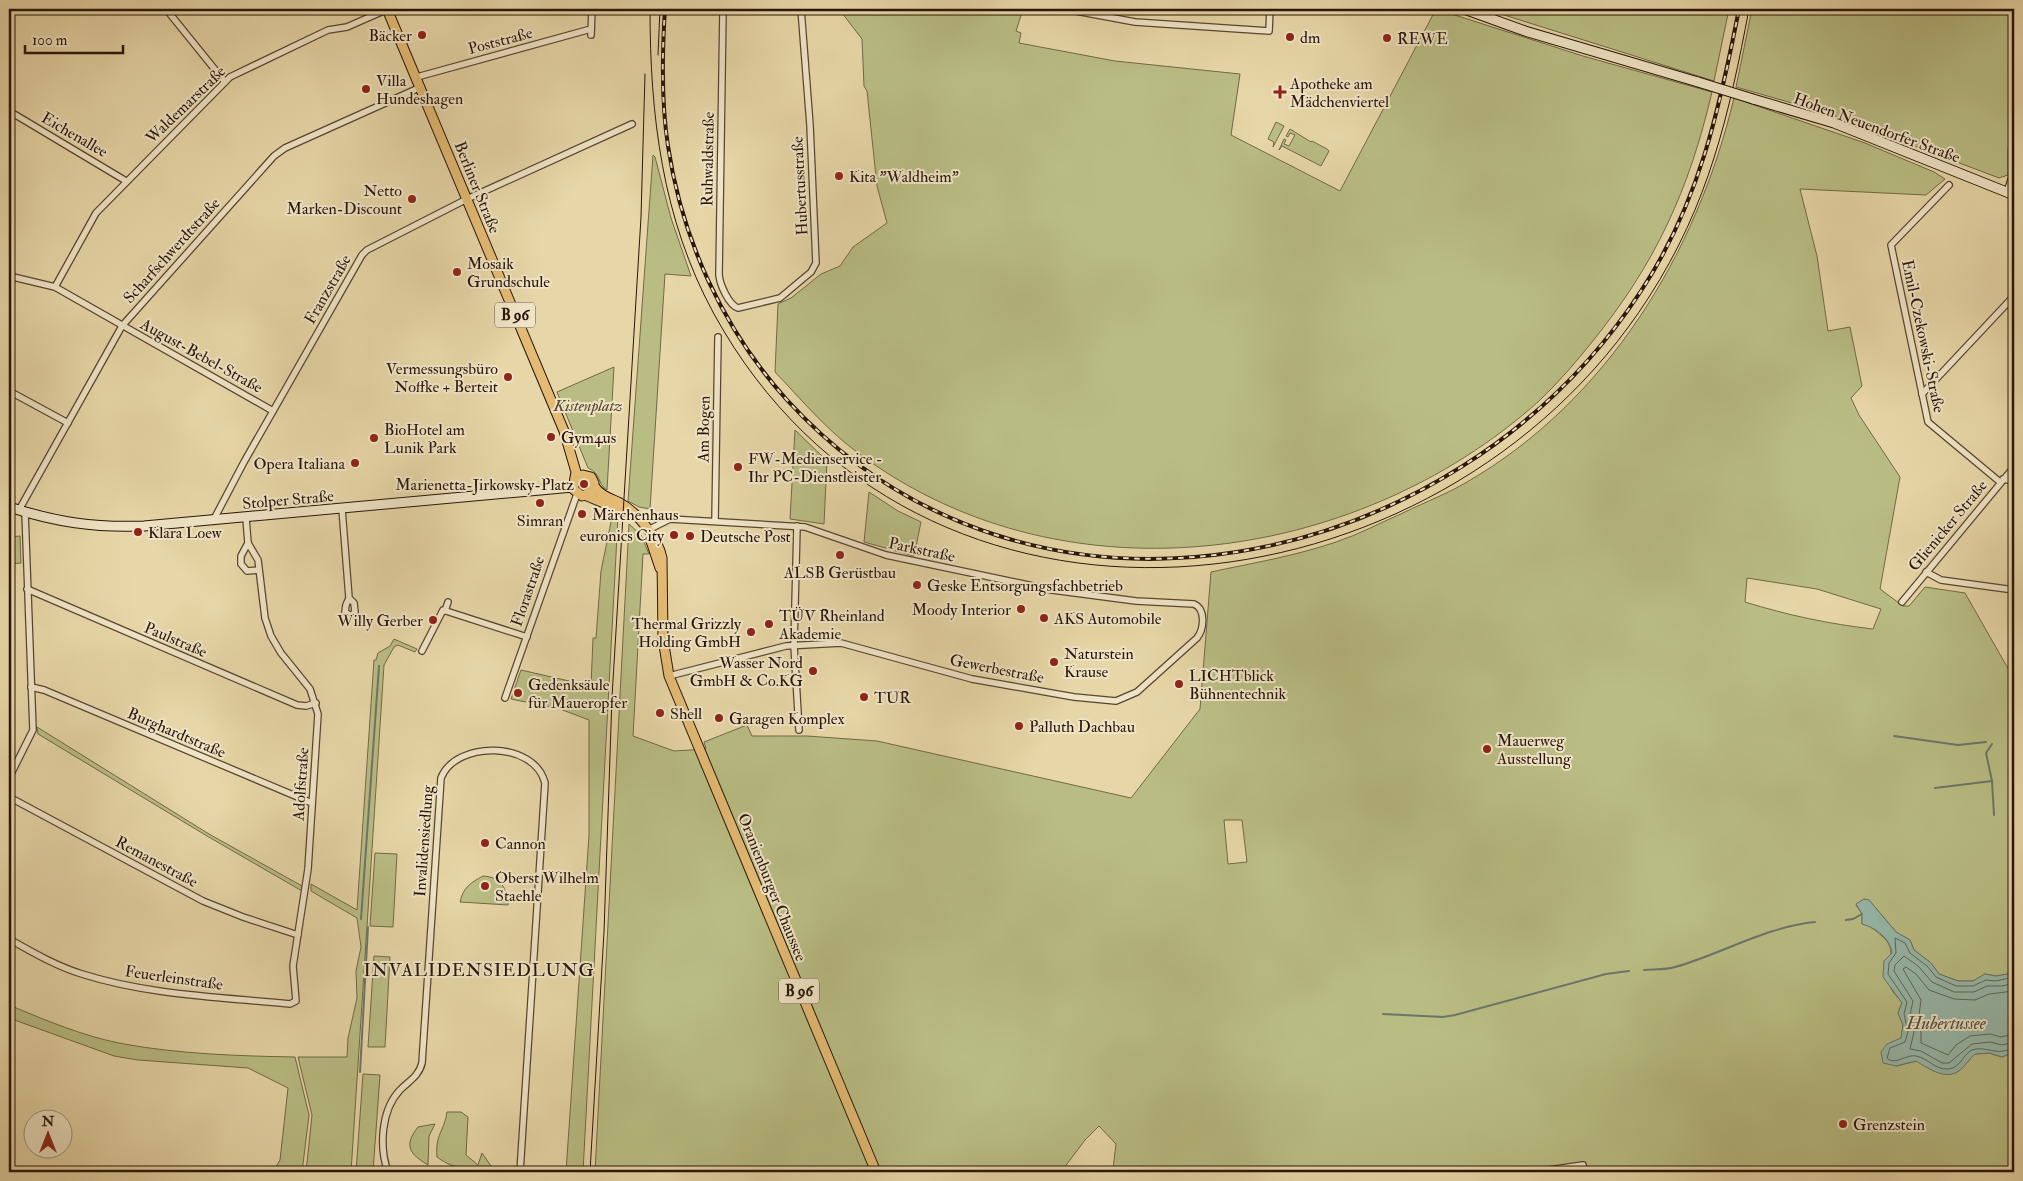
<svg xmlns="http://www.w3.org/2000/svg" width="2023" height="1181" font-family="'IM FELL Double Pica',serif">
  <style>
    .green { fill: #b9bd84; stroke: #716946; fill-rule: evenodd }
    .water { fill: #97b9ab; stroke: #6b776a }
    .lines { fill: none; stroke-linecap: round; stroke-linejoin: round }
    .shore { stroke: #60675a; stroke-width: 1 }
    .stream { stroke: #6b776a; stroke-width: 2 }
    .minor-casing { stroke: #584530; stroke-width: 8 }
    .secondary-casing { stroke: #291509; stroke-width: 11 }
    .primary-casing { stroke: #291509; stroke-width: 11 }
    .minor { stroke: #efe4c6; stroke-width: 5.5 }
    .secondary { stroke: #efe4c6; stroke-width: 9 }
    .primary { stroke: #e4bb74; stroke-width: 9 }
    .tram { stroke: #291509; stroke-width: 1 }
    .rail-casing { stroke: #291509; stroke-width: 4 }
    .rail { stroke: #efe4c6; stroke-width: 2; stroke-dasharray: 5.5; stroke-linecap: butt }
    .secondary-bridge-casing { stroke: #291509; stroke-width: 11; stroke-linecap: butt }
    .secondary-bridge { stroke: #efe4c6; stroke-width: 9 }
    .poi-dot { fill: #8f2418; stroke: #efe4c6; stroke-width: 2 }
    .labels { text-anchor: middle; stroke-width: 4; stroke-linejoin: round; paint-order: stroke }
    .shield { fill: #efe4c6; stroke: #645342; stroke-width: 1 }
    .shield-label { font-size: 15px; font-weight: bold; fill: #291509 }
    .poi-label { font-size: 16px; fill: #291509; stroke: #efe4c6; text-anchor: start }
    .street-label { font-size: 16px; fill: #291509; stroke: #efe4c6 }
    .park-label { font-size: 16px; font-style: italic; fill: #54472e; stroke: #efe4c6 }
    .neighbourhood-label { font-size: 18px; letter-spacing: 1px; fill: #291509; stroke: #efe4c6 }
    .water-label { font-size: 18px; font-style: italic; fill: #504e42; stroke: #efe4c6 }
  </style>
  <rect width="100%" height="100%" fill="#e7d6a7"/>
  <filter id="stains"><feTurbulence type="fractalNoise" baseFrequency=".004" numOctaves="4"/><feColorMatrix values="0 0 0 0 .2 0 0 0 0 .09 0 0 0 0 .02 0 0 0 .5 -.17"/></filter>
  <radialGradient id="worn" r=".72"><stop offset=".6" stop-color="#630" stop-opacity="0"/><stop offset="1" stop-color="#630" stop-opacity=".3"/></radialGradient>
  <g class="green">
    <path d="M839,9H1023L1016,31L1021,33L1019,43L1115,61L1240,74L1231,135L1340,191L1436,9L1583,56L1712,92C1689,190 1656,263 1592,342C1576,362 1558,383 1539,401C1354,567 1056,606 853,449C824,427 800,398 775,372L778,304L791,298L821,274L840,266L853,247L887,223L877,186L867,91L864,86L862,39Z"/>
    <polygon points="1485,9 1729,9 1714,81"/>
    <polygon points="1752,9 2014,9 2014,125 2008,150 2008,175 1999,178 1830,114 1736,87"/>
    <path d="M1734,98L1865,143L1934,172L1945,179L1926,195L1800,189L1817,256L1828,331L1850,327L1862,386L1851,398L1859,415L1900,477L1880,589L1903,606H1909L1925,587L1965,593L2014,679V973L1996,976L1985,974L1973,981H1958L1939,974L1931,963L1914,950L1910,940L1896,932L1869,900L1864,899L1856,905L1862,914V924C1871,926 1875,930 1882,936C1899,950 1886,966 1890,984C1891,993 1898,996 1902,1003L1898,1013L1903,1025L1901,1039L1892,1042L1896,1066L1917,1061C1929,1069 1948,1081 1961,1069C1967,1064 1969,1059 1975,1054L1989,1053L2002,1057L2014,1052V1172H595L629,524L641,535L649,554H643L633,736L674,751L706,749L704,742L747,725L752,736H807L877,741L1131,798L1200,709L1211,572C1253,563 1295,556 1336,542C1360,534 1382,522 1405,512C1425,502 1447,494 1467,482C1607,401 1697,253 1734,98ZM1747,578L1817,589L1881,609L1873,629C1829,624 1787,615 1745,602ZM1224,820H1242L1247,862L1228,864ZM1099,1126L1116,1144L1113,1169L1066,1170L1064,1168L1085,1140Z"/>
    <polygon points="1276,122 1284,126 1273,147 1274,142 1268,139"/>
    <polygon points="1290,129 1311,142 1312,141 1327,149 1329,151 1321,166 1282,146 1279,150 1284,139 1286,140 1284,144 1289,146 1295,135 1290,133 1288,137 1286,136"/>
    <polygon points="653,155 655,157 671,218 691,276 665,274 650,509 639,507 628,501"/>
    <path d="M614,367L607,490C597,484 602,474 588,468L557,392Z"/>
    <polygon points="795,430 827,461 824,524 790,519"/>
    <polygon points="869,492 898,511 921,522 914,556 864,542"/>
    <polygon points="612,517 618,517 583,1172 566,1172 589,835 589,720 560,709 511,699 521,670 591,686 593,638 596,638 601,571"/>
    <polygon points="20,536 21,563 9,564 9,537"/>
    <polygon points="394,639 417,649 415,652 398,645 394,647 384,665 351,1172 306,1172 312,1115 298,1057 347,1057 348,1038 357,998 356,971 361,947 357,918 311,891 311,884 357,910 374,660 376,660 378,653 390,646"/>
    <polygon points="37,727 209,834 302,886 302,891 207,836 38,734"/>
    <polygon points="375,853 397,854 393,927 370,926"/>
    <path d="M483,876C501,877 507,888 508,905L460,902C463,888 470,883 483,876Z"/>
    <polygon points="374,956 390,957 385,1047 368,1047"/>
    <path d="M9,1005C45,1020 85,1037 124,1044C179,1054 239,1056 295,1057L309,1115L302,1172H273L280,1160L288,1088L248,1068L138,1060L114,1056L9,1018Z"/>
    <polygon points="363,1074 380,1075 373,1172 356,1172"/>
    <path d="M447,1112H461L468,1117L466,1155L478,1165L482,1153L491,1166L498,1169V1172C478,1172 453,1170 437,1157C435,1134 444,1132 447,1112Z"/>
    <path d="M435,1124L429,1136L428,1165C410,1154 403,1146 418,1127Z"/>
  </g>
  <path class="water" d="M1864,899L1869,900L1896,932L1910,940L1914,950L1931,963L1939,974L1958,981H1973L1985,974L1996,976L2014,973V1052L2002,1057L1989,1053L1975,1054C1969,1059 1967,1064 1961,1069C1948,1082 1929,1069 1916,1061L1896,1066L1883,1063L1881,1052L1887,1044L1901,1038L1903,1025L1898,1013L1902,1003L1883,977L1884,961L1892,953C1890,938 1876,928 1862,924V914L1856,904Z"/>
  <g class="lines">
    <g class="shore">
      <path d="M2014,977L1996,981L1986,980L1973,986H1956L1936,977L1927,966L1910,953L1905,943L1895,938L1896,953L1889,963L1888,974L1907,1002L1904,1014L1908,1032L1905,1042L1890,1048L1887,1058C1895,1066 1906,1054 1916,1056C1928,1058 1935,1070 1948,1069C1961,1068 1962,1055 1972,1050C1982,1046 1993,1053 2003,1051C2007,1051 2010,1048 2014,1048"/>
      <polyline points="2014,983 2002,986 1987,986 1974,992 1954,992 1932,982 1918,966 1904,956 1895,965 1894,971 1913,1001 1910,1015 1914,1032 1910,1049 1921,1051 1942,1063 1949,1063 1972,1044 1990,1042 2002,1045 2014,1042"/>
      <polyline points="2014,991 1989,994 1975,1000 1954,999 1929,990 1916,974 1906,967 1903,969 1921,1000 1919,1015 1921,1024 1921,1043 1948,1055 1956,1045 1970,1036 1990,1034 2001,1037 2014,1034"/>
    </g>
    <g class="stream">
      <polyline points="1894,736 1958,745 1986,742"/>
      <polyline points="1992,744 1986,753 1992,781 1994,815"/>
      <polyline points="1935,788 1992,781"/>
      <polyline points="361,919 379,666"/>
      <polyline points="1846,920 1853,919 1862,914"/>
      <path d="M1644,970C1654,969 1665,970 1675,967C1722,954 1765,927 1815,922"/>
      <polyline points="1383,1014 1443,1017 1455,1015 1606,974 1629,971"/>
      <polyline points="360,1072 368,927"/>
    </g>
    <g class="minor-casing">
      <g id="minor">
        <polyline points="166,9 225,82"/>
        <path d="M723,9L719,275C720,285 729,305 738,308L780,298L811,272L816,263L810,125L801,9"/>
        <polyline points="1065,9 1135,22 1269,31 1270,9"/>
        <polyline points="9,14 11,9"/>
        <polyline points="591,35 592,9"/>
        <polyline points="417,77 591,29"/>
        <polyline points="9,111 126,181"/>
        <polyline points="1949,185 1891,245 1928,422 2000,482"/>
        <polyline points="9,276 55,287 273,411"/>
        <polyline points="55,287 96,213 230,77 328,30 347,27 388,9"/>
        <polyline points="9,391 68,423"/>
        <polyline points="1922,394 2014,296"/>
        <polyline points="2003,479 2014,481"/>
        <polyline points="342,509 349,598 346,605 345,612 351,616 355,612 354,603 349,598"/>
        <polyline points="19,510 122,326 274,156 285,148 421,87"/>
        <polyline points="213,521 244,462 362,255 367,250 467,199 632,124"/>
        <polyline points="715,521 718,337"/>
        <polyline points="797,526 794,645 799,730"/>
        <path d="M648,530L670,519L805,527L886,555L1052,590L1136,601L1194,604C1206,609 1204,629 1197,638L1137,692L1116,701L1074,697L972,679L841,643L786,646L669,676"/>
        <polyline points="248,543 241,556 241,564 247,571 259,570"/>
        <polyline points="1926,572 1941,580 2014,590"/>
        <polyline points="27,589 297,705 306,706 316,703"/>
        <polyline points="1902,602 2014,467"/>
        <polyline points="445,611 448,602"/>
        <polyline points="422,651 443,610 527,637"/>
        <polyline points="31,687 44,690 312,803"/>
        <polyline points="505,698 577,494"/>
        <polyline points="9,778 33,730 25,512"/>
        <polyline points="9,797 203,901 243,917 298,935"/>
        <path d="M9,939C32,952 56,966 82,974C148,995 220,997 290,1004L296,1001L293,966L308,869L318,714L310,689L281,653L271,636L265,618L258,560L248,543L246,518"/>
        <path d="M388,1172C379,1147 381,1110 400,1090C409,1081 419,1076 422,1063L441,778C456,740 535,741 545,783L520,1172"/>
        <polyline points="1535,1172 1583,1165"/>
      </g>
    </g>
    <g class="secondary-casing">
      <g id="secondary">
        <polyline points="1464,9 1525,31 1698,82"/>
        <polyline points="1753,99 1834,123 2014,195"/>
        <polyline points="2009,192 2014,175"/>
        <path d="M9,507C56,522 94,528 144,526L573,487"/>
      </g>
    </g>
    <g class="primary-casing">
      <g id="primary">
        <polyline points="387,9 564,431 576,472 573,489 582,496 592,492 594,483 591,477 583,475 576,478"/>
        <path d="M594,486C601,496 610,498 620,503C638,513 658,538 662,558L663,639L669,676L876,1172"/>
        <polyline points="587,496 628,513"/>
        <polyline points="650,538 660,568"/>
      </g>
    </g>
    <use href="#minor" class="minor"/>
    <use href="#secondary" class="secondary"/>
    <use href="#primary" class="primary"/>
    <g class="tram">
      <path d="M650,9C650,115 662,219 714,314C917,683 1439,625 1649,297C1709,204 1729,115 1749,9"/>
      <polyline points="658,55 660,9"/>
      <polyline points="590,1172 604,932 612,697 641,217 645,74"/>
    </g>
    <g class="rail-casing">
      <path id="rail" d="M665,9C662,55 661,101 668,146C682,240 723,329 787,400C1030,666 1455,576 1641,291C1699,203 1719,111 1739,9"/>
    </g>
    <use href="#rail" class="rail"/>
    <g class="secondary-bridge-casing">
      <polyline id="secondary-bridge" points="1698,82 1753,99"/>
    </g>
    <use href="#secondary-bridge" class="secondary-bridge"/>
  </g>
  <g class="poi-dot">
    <circle cx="422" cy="35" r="5"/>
    <circle cx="1290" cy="37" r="5"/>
    <circle cx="1387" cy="38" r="5"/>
    <circle cx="366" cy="89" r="5"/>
    <path d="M1277.5 84.5h5v5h5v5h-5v5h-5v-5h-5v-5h5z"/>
    <circle cx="839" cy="176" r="5"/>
    <circle cx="412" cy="199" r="5"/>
    <circle cx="457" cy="272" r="5"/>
    <circle cx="508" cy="377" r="5"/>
    <circle cx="551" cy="437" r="5"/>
    <circle cx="374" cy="438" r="5"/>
    <circle cx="355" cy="463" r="5"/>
    <circle cx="738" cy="467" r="5"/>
    <circle cx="584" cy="484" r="5"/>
    <circle cx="540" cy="503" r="5"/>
    <circle cx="582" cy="514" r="5"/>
    <circle cx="138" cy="532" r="5"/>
    <circle cx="674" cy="535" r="5"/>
    <circle cx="690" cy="536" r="5"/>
    <circle cx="840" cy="555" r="5"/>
    <circle cx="917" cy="585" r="5"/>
    <circle cx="1021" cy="609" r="5"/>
    <circle cx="1044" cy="618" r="5"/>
    <circle cx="433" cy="620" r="5"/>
    <circle cx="769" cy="624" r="5"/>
    <circle cx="751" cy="632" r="5"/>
    <circle cx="1054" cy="662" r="5"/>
    <circle cx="813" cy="671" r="5"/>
    <circle cx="1179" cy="684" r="5"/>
    <circle cx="518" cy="693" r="5"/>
    <circle cx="864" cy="697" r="5"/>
    <circle cx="660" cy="713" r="5"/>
    <circle cx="719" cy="718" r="5"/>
    <circle cx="1019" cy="726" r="5"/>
    <circle cx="1487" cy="749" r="5"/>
    <circle cx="485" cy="843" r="5"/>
    <circle cx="485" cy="886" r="5"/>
    <circle cx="1843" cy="1124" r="5"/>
  </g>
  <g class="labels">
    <g class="shield">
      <rect x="495" y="302.5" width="40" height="25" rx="4"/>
      <rect x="779" y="978.5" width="40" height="25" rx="4"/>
    </g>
    <g class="shield-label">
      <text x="515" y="320">B 96</text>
      <text x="799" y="996">B 96</text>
    </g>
    <g class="poi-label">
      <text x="412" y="41" text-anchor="end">Bäcker</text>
      <text x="1300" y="43">dm</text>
      <text x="1397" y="44">REWE</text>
      <text x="376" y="86">Villa<tspan x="376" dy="18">Hundeshagen</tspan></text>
      <text x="1290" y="89">Apotheke am<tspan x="1290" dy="18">Mädchenviertel</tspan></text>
      <text x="849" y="182">Kita "Waldheim"</text>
      <text x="402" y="196" text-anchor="end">Netto<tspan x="402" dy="18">Marken-Discount</tspan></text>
      <text x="467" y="269">Mosaik<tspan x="467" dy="18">Grundschule</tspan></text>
      <text x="498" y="374" text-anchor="end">Vermessungsbüro<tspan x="498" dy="18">Noffke + Berteit</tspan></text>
      <text x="384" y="435">BioHotel am<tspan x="384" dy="18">Lunik Park</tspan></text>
      <text x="561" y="443">Gym4us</text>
      <text x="748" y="464">FW-Medienservice -<tspan x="748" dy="18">Ihr PC-Dienstleister</tspan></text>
      <text x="345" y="469" text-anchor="end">Opera Italiana</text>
      <text x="574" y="490" text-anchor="end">Marienetta-Jirkowsky-Platz</text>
      <text x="592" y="520">Märchenhaus</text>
      <text x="540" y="526" text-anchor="middle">Simran</text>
      <text x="148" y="538">Klara Loew</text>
      <text x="664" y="541" text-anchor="end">euronics City</text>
      <text x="700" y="542">Deutsche Post</text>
      <text x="840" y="578" text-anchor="middle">ALSB Gerüstbau</text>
      <text x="927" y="591">Geske Entsorgungsfachbetrieb</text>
      <text x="1011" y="615" text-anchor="end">Moody Interior</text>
      <text x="779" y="621">TÜV Rheinland<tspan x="779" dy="18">Akademie</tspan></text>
      <text x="1054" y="624">AKS Automobile</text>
      <text x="423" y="626" text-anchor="end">Willy Gerber</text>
      <text x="741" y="629" text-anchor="end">Thermal Grizzly<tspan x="741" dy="18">Holding GmbH</tspan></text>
      <text x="1064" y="659">Naturstein<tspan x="1064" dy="18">Krause</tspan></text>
      <text x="803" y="668" text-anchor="end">Wasser Nord<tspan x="803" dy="18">GmbH &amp; Co.KG</tspan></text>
      <text x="1189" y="681">LICHTblick<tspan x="1189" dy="18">Bühnentechnik</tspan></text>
      <text x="528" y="690">Gedenksäule<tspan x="528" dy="18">für Maueropfer</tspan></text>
      <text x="874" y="703">TUR</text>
      <text x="670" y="719">Shell</text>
      <text x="729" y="724">Garagen Komplex</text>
      <text x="1029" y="732">Palluth Dachbau</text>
      <text x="1497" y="746">Mauerweg<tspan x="1497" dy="18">Ausstellung</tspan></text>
      <text x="495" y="849">Cannon</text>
      <text x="495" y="883">Oberst Wilhelm<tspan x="495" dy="18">Staehle</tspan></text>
      <text x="1853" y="1130">Grenzstein</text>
    </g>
    <g class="street-label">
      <text transform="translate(500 40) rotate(-15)" y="6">Poststraße</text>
      <text transform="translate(185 104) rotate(-44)" y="6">Waldemarstraße</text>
      <text transform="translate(1877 127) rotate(20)" y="6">Hohen Neuendorfer Straße</text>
      <text transform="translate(75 134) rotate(30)" y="6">Eichenallee</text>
      <text transform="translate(707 159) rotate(-89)" y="6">Ruhwaldstraße</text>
      <text transform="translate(799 186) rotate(-93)" y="6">Hubertusstraße</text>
      <text transform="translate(478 187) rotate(68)" y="6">Berliner Straße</text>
      <text transform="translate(171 250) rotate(-48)" y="6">Scharfschwerdtstraße</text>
      <text transform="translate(327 289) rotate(-60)" y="6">Franzstraße</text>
      <text transform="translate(1924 336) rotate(78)" y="6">Emil-Czekowski-Straße</text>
      <text transform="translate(202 355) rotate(29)" y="6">August-Bebel-Straße</text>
      <text transform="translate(703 429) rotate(-89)" y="6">Am Bogen</text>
      <text transform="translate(288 499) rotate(-5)" y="6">Stolper Straße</text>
      <text transform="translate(1947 525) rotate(-50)" y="6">Glienicker Straße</text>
      <text transform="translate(922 549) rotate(12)" y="6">Parkstraße</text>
      <text transform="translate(527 591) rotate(-71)" y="6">Florastraße</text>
      <text transform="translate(176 639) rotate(23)" y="6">Paulstraße</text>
      <text transform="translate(997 668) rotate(11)" y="6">Gewerbestraße</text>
      <text transform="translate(177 732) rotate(23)" y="6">Burghardtstraße</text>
      <text transform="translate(300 784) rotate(-86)" y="6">Adolfstraße</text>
      <text transform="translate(423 841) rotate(-86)" y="6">Invalidensiedlung</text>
      <text transform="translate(157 861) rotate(28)" y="6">Remanestraße</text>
      <text transform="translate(773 887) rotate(68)" y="6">Oranienburger Chaussee</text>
      <text transform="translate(174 977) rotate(8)" y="6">Feuerleinstraße</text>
    </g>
    <g class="park-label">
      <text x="588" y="411">Kistenplatz</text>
    </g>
    <g class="neighbourhood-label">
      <text x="479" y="976">INVALIDENSIEDLUNG</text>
    </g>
    <g class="water-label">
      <text x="1946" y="1029">Hubertussee</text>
    </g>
  </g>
  <rect width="2023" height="1181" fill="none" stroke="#e7d6a7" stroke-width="30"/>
  <rect x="10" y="10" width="2003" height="1161" fill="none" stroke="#291509" stroke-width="2.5"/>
  <rect x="15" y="15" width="1993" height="1151" fill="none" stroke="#291509"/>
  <g transform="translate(48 1134)"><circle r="24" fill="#efe4c6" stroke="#a0917a"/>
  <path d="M0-4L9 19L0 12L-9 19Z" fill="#8f2418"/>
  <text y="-8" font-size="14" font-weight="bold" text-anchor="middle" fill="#291509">N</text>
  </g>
  <path d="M25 45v8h98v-8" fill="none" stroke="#291509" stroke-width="2.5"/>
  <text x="32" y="45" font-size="15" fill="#291509" stroke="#efe4c6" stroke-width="4" paint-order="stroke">100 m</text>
  <rect width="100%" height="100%" filter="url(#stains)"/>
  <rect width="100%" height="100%" fill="url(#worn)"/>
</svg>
